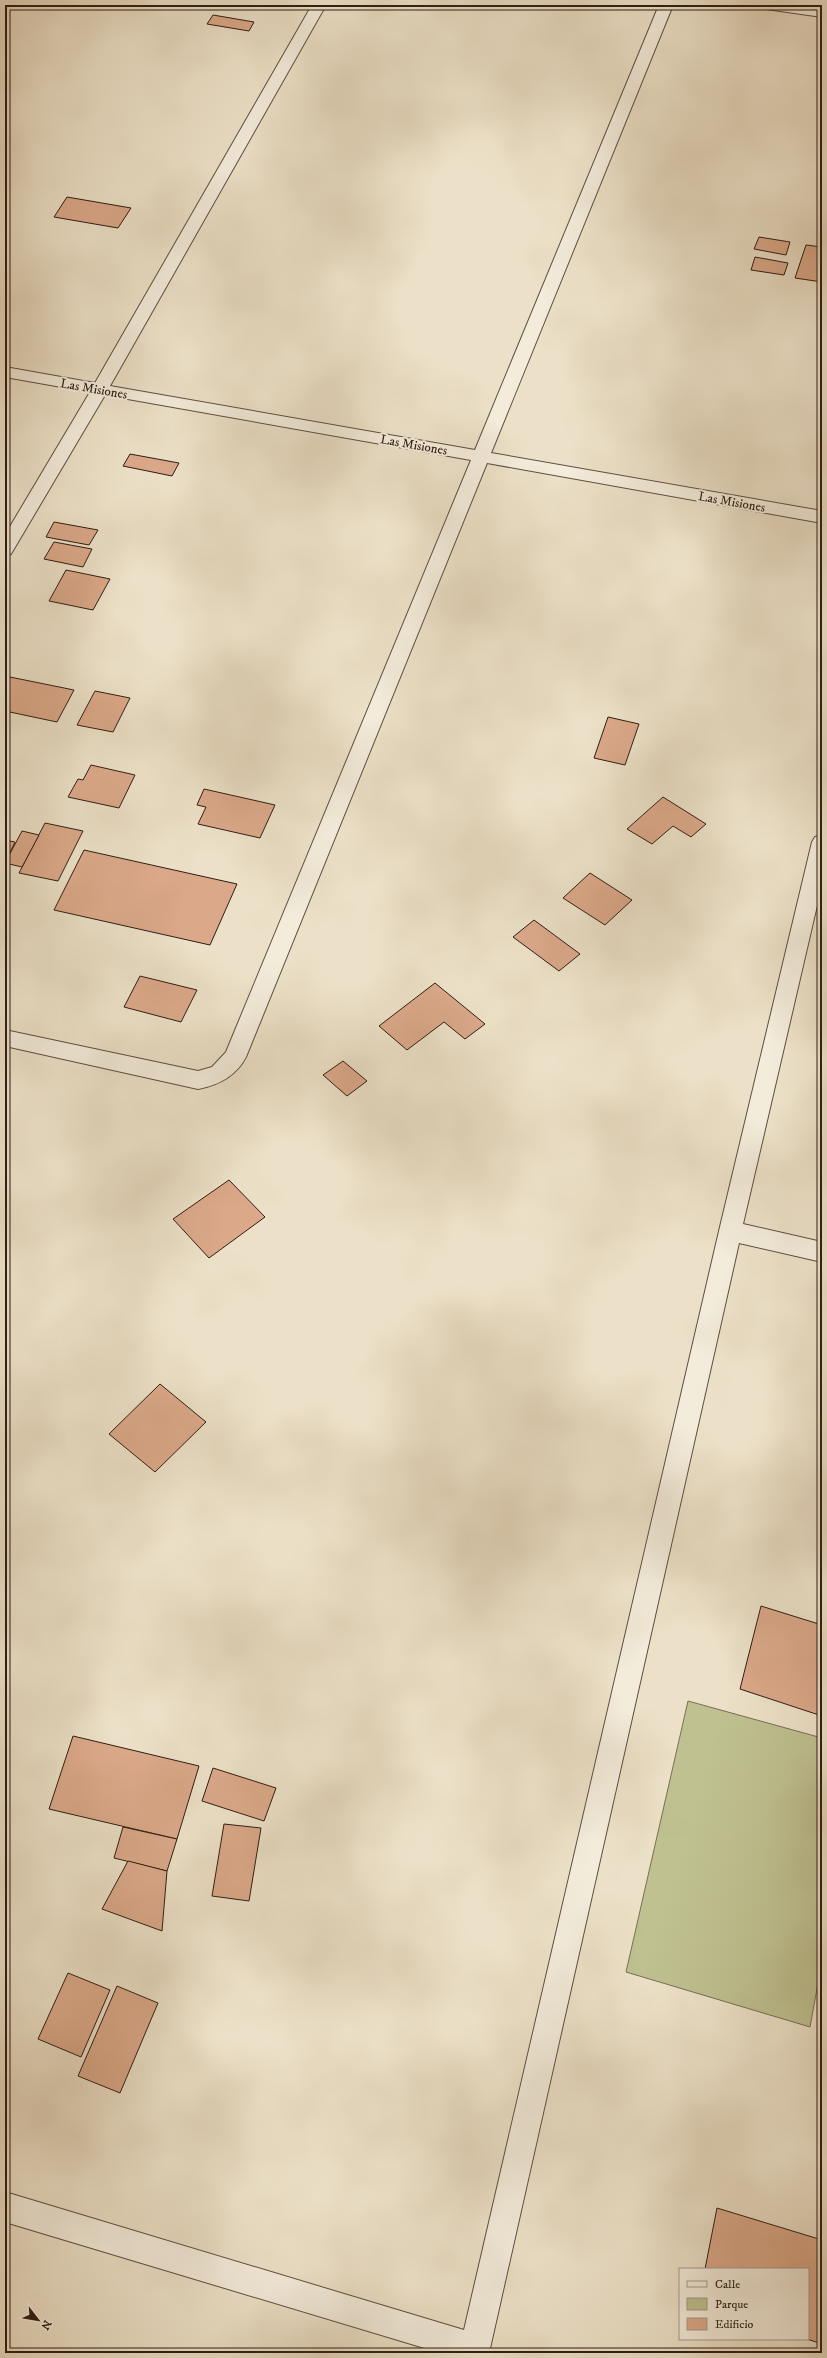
<svg xmlns="http://www.w3.org/2000/svg" width="827" height="2358" font-family="'IM FELL DW Pica',serif">
  <style>
    .green { fill: #bfc191; stroke: #776f52 }
    .building { fill: #dba98a; stroke: #2f1d14 }
    .lines { fill: none; stroke-linecap: round; stroke-linejoin: round }
    .street-casing { stroke: #5e4e41; stroke-width: 2 }
    .street { fill: #f3ecdb; fill-rule: evenodd }
    .labels { text-anchor: middle; stroke-width: 4; stroke-linejoin: round; paint-order: stroke }
    .far-street-label { font-size: 13px; fill: #2f1d14; stroke: #f3ecdb }
  </style>
  <rect width="100%" height="100%" fill="#ece1c8"/>
  <filter id="stains"><feTurbulence type="fractalNoise" baseFrequency=".005" numOctaves="4"/><feColorMatrix values="0 0 0 0 .2 0 0 0 0 .09 0 0 0 0 .02 0 0 0 .5 -.17"/></filter>
  <radialGradient id="worn" r=".72"><stop offset=".6" stop-color="#630" stop-opacity="0"/><stop offset="1" stop-color="#630" stop-opacity=".3"/></radialGradient>
  <polygon class="green" points="688,1701 822,1738 822,1961 810,2027 626,1972"/>
  <g class="building">
    <polygon points="213,15 254,22 249,31 207,24"/>
    <polygon points="67,197 131,208 118,228 54,217"/>
    <polygon points="759,237 790,242 786,255 754,249"/>
    <polygon points="806,245 822,247 822,282 795,278"/>
    <polygon points="755,257 788,263 784,275 751,270"/>
    <polygon points="130,454 179,463 172,476 123,466"/>
    <polygon points="54,522 98,530 89,545 46,537"/>
    <polygon points="54,542 92,549 83,567 44,559"/>
    <polygon points="66,570 110,579 93,610 49,601"/>
    <polygon points="5,676 74,690 57,722 5,711"/>
    <polygon points="95,691 130,698 113,732 77,725"/>
    <polygon points="608,717 639,724 625,765 594,758"/>
    <polygon points="91,765 135,775 119,808 68,797 78,779 83,780"/>
    <polygon points="204,789 275,805 260,838 198,824 206,807 197,805"/>
    <polygon points="663,797 706,824 691,837 673,826 652,844 627,829"/>
    <polygon points="45,823 83,831 58,881 19,873"/>
    <polygon points="22,831 39,835 22,867 5,863"/>
    <polygon points="5,840 15,842 5,863"/>
    <polygon points="84,850 237,884 210,945 54,910"/>
    <polygon points="590,873 632,900 605,925 563,898"/>
    <polygon points="534,920 580,954 559,971 513,937"/>
    <polygon points="140,976 197,990 181,1022 124,1007"/>
    <polygon points="435,983 485,1024 465,1039 444,1022 407,1050 379,1026"/>
    <polygon points="343,1061 367,1081 347,1096 323,1075"/>
    <polygon points="229,1180 265,1217 209,1258 173,1219"/>
    <polygon points="160,1384 206,1422 155,1472 109,1434"/>
    <polygon points="761,1606 822,1625 822,1716 740,1689"/>
    <polygon points="73,1736 199,1766 177,1839 49,1809"/>
    <polygon points="213,1768 276,1788 264,1821 202,1801"/>
    <polygon points="224,1824 261,1828 249,1901 212,1896"/>
    <polygon points="123,1827 177,1839 167,1871 114,1858"/>
    <polygon points="128,1861 167,1871 162,1931 102,1909"/>
    <polygon points="68,1973 110,1990 81,2057 38,2039"/>
    <polygon points="117,1986 158,2003 120,2093 78,2076"/>
    <polygon points="717,2208 822,2240 822,2344 807,2339 808,2269 705,2269"/>
  </g>
  <g class="lines">
    <g class="street-casing">
      <g id="street">
        <path d="M312,5H326L110,386L475,450L659,5H673L491,453L822,511V523L487,463L246,1057C236,1076 219,1085 198,1089L5,1046V1030L198,1071L212,1067L226,1052L471,460L105,395L11,554L5,556V535L90,392L5,377V367L95,383Z"/>
        <polygon points="759,5 795,5 822,9 822,17 766,9"/>
        <polygon points="822,835 822,884 743,1224 822,1242 822,1262 739,1243 489,2353 441,2353 5,2222 5,2192 464,2330 719,1231 812,842 815,837"/>
      </g>
    </g>
    <use href="#street" class="street"/>
  </g>
  <g class="labels">
    <g class="far-street-label">
      <text transform="translate(94 388) rotate(10)" y="5">Las Misiones</text>
      <text transform="translate(414 444) rotate(10)" y="5">Las Misiones</text>
      <text transform="translate(732 501) rotate(10)" y="5">Las Misiones</text>
    </g>
  </g>
  <rect width="827" height="2358" fill="none" stroke="#ece1c8" stroke-width="20"/>
  <rect x="6" y="6" width="815" height="2346" fill="none" stroke="#2f1d14" stroke-width="2"/>
  <rect x="10" y="10" width="807" height="2338" fill="none" stroke="#2f1d14"/>
  <rect x="679" y="2268" width="130" height="72" fill="#f3ecdb" stroke="#a5998b"/>
  <rect x="687" y="2281" width="20" height="6" fill="#f3ecdb" stroke="#a5998b"/>
  <text x="715" y="2288" font-size="12" fill="#2f1d14">Calle</text>
  <rect x="687" y="2298" width="20" height="12" fill="#bfc191" stroke="#a5998b"/>
  <text x="715" y="2308" font-size="12" fill="#2f1d14">Parque</text>
  <rect x="687" y="2318" width="20" height="12" fill="#dba98a" stroke="#a5998b"/>
  <text x="715" y="2328" font-size="12" fill="#2f1d14">Edificio</text>
  <g transform="translate(38 2320) rotate(121)" stroke="#f3ecdb" stroke-width="3" paint-order="stroke">
  <path d="M0-3L7 15L0 10L-7 15Z" fill="#2f1d14"/>
  <text y="-6" font-size="11" font-weight="bold" text-anchor="middle" fill="#2f1d14">N</text>
  </g>
  <rect width="100%" height="100%" filter="url(#stains)"/>
  <rect width="100%" height="100%" fill="url(#worn)"/>
</svg>
